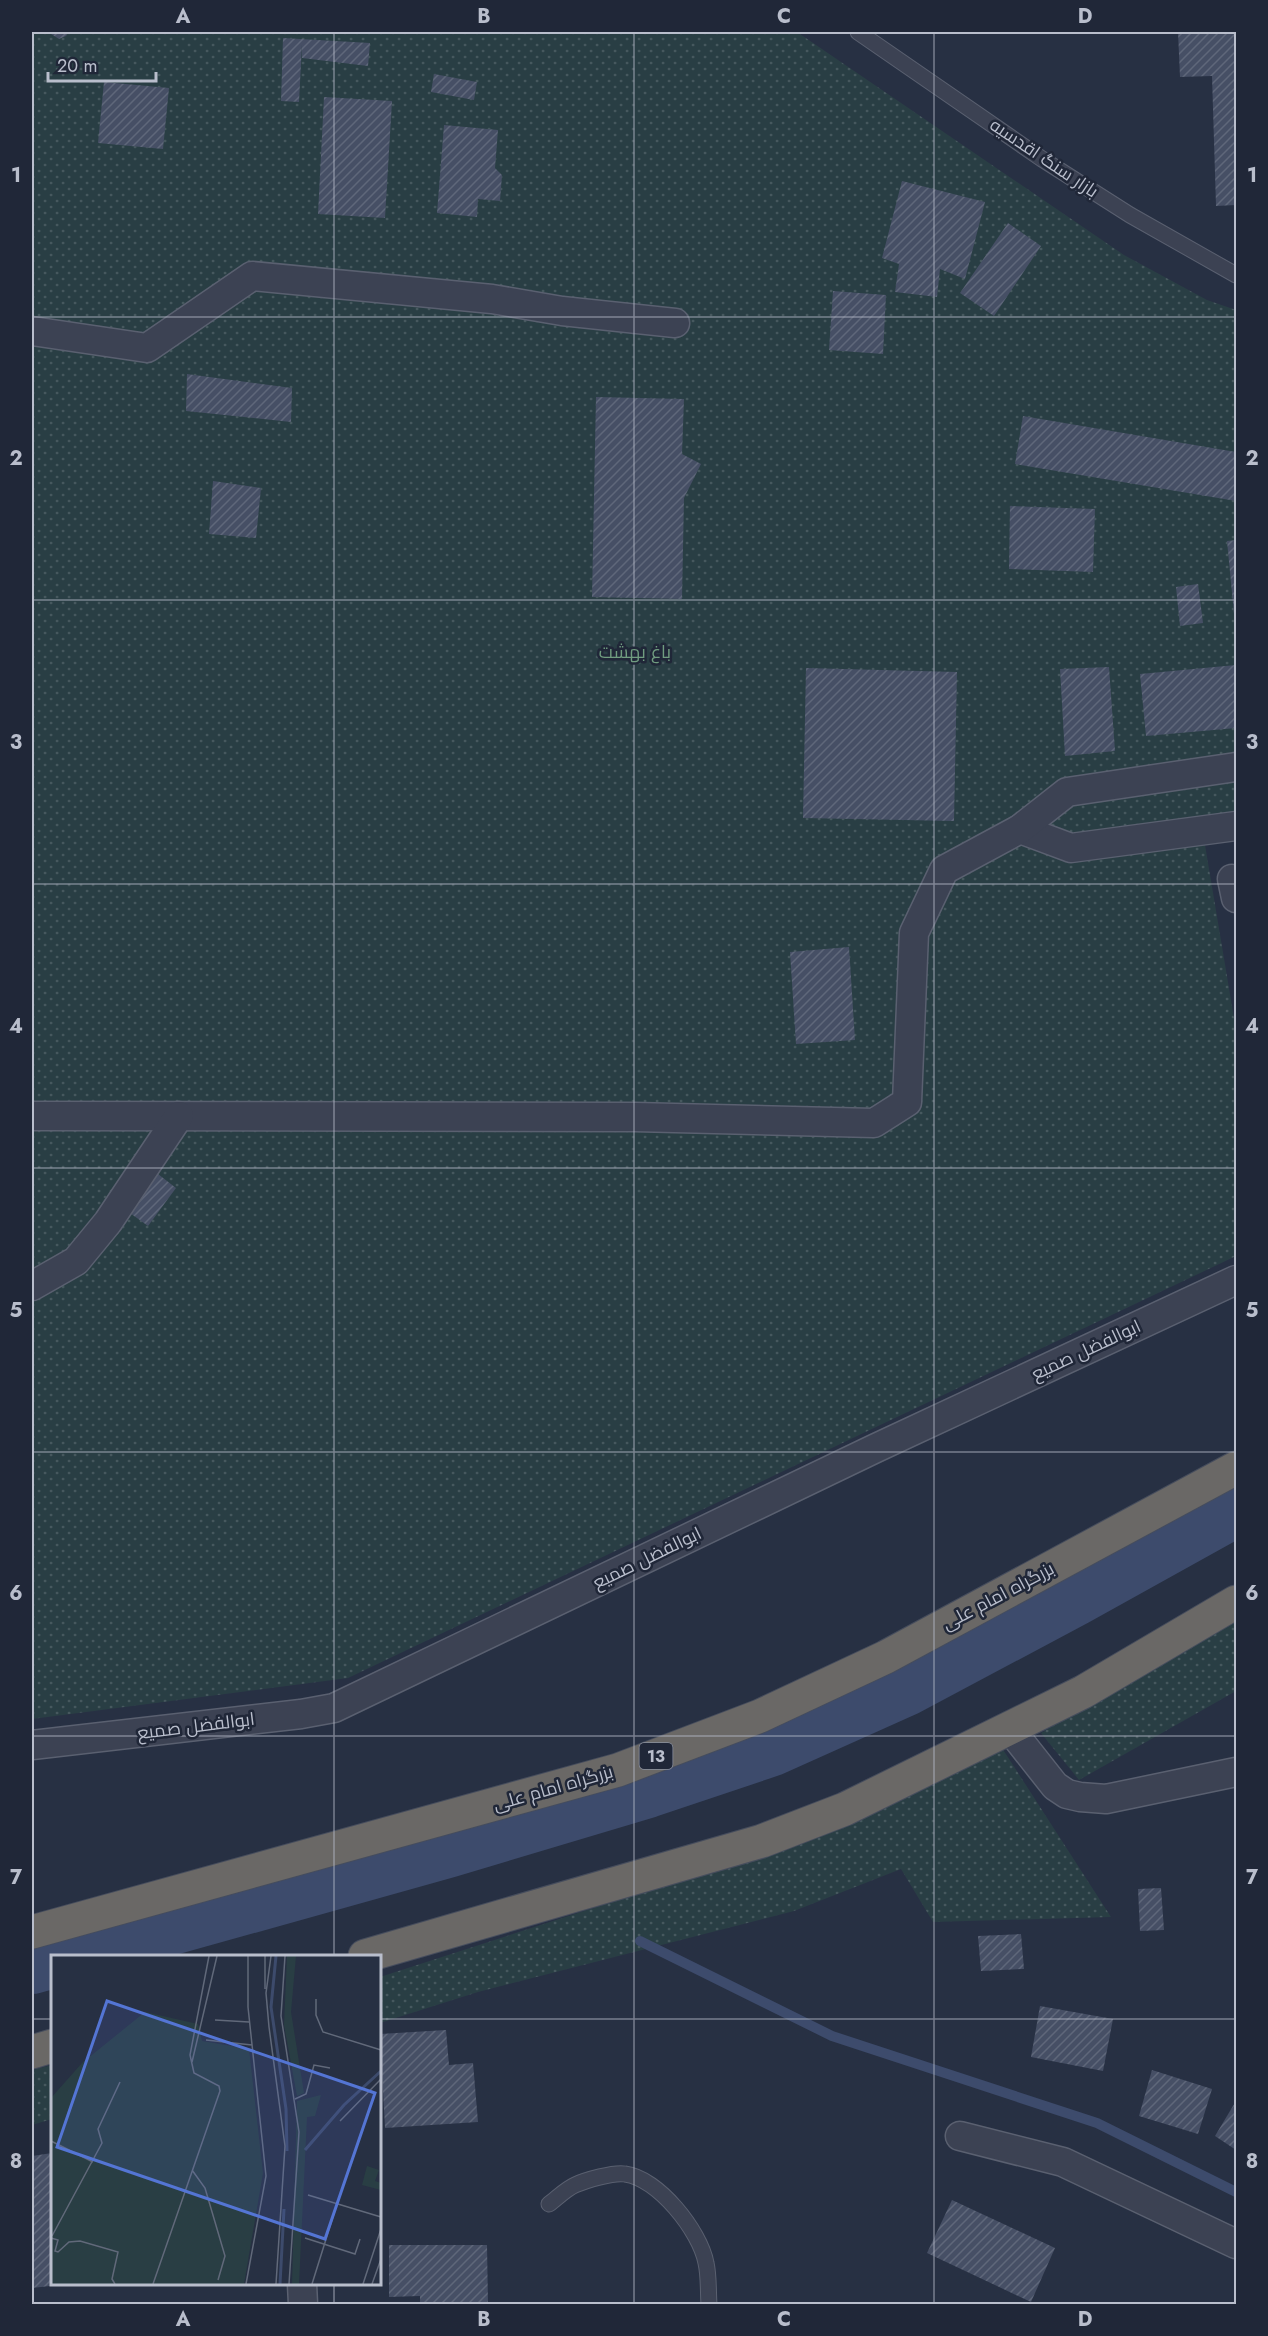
<svg xmlns="http://www.w3.org/2000/svg" width="1268" height="2336" font-family="Jost,Cairo,sans-serif">
  <style>
    .park { fill: url(#park-dots) }
    .lines { fill: none; stroke-linecap: round; stroke-linejoin: round }
    .stream { stroke: #3d4b6c; stroke-width: 10 }
    .river { stroke: #3d4b6c; stroke-width: 64 }
    .building { fill: url(#building-hatch) }
    .service-casing { stroke: #5a6070; stroke-width: 17 }
    .minor-casing { stroke: #5a6070; stroke-width: 31 }
    .trunk-casing { stroke: #464d5d; stroke-width: 35 }
    .service { stroke: #3c4253; stroke-width: 15 }
    .minor { stroke: #3c4253; stroke-width: 28 }
    .trunk { stroke: #6a6866; stroke-width: 33 }
    .grid { fill: none; stroke: #b9becc; stroke-width: 1.5; stroke-opacity: 0.55 }
    .labels { text-anchor: middle; stroke-width: 5; stroke-linejoin: round; paint-order: stroke }
    .shield { fill: #202738; stroke: #8b91a0; stroke-width: 1.5 }
    .shield-label { font-size: 16px; font-weight: bold; fill: #b9becc }
    .street-label { font-size: 18px; fill: #b9becc; stroke: #202738 }
    .park-label { font-size: 18px; fill: #709d80; stroke: #202738 }
    .inset-river { fill: none; stroke: #3d4b6c; stroke-width: 3 }
    .inset-road { fill: none; stroke: #61697a; stroke-width: 1.5 }
    .view { fill: #5475d4; fill-opacity: 0.15; stroke: #5475d4; stroke-width: 3 }
    .inset-edge { fill: none; stroke: #b9becc; stroke-width: 3 }
    .neatline { fill: none; stroke: #b9becc; stroke-width: 2 }
    .grid-label { font-size: 20px; text-anchor: middle; font-weight: bold; fill: #b9becc }
  </style>
  <defs>
    <pattern id="park-dots" width="8" height="8" patternUnits="userSpaceOnUse" patternTransform="scale(1.5)"><rect width="8" height="8" fill="#293e44"/><path d="M2 2h.1M6 6h.1" fill="none" stroke="#46585e" stroke-width="1.8" stroke-linecap="round"/></pattern>
    <pattern id="building-hatch" width="6" height="6" patternUnits="userSpaceOnUse" patternTransform="scale(1.5)"><rect width="6" height="6" fill="#464f65"/><path d="M-1 1l2-2M0 6l6-6M5 7l2-2" fill="none" stroke="#5f677a"/></pattern>
  </defs>
  <rect width="100%" height="100%" fill="#273043"/>
  <g class="park">
    <polygon points="32,32 797,32 1124,255 1207,300 1236,310 1236,826 1205,845 1236,1030 1236,1256 348,1678 32,1719"/>
    <polygon points="1236,1619 1236,1691 1079,1780 1041,1733"/>
    <polygon points="1002,1748 1111,1917 933,1922 901,1869 794,1911 478,1992 380,2023 380,1977 779,1848"/>
    <polygon points="52,2065 52,2119 32,2125 32,2070"/>
  </g>
  <g class="lines">
    <polyline class="stream" points="640,1941 832,2036 1097,2123 1236,2192"/>
    <polyline class="river" points="32,1962 447,1846 647,1786 769,1745 905,1684 1074,1594 1236,1504"/>
  </g>
  <g class="building">
    <polygon points="48,32 69,32 66,36 59,39"/>
    <polygon points="1178,32 1236,32 1236,205 1216,206 1212,76 1180,77"/>
    <polygon points="283,38 370,43 368,66 302,58 302,44 299,102 281,101"/>
    <polygon points="434,74 477,82 474,100 431,92"/>
    <polygon points="104,82 169,88 163,149 98,143"/>
    <polygon points="324,97 392,101 385,218 318,214"/>
    <polygon points="444,125 498,130 495,168 502,175 500,201 478,199 477,217 437,213"/>
    <polygon points="902,181 985,202 965,279 940,269 937,297 895,292 899,264 882,258"/>
    <polygon points="1008,223 1041,246 994,316 960,293"/>
    <polygon points="833,291 886,295 883,354 829,350"/>
    <polygon points="187,374 292,388 291,422 186,411"/>
    <polygon points="596,397 684,399 682,454 701,464 684,498 682,599 592,597"/>
    <polygon points="1023,416 1236,452 1236,501 1015,464"/>
    <polygon points="213,481 261,488 256,538 209,534"/>
    <polygon points="1010,506 1095,509 1093,572 1009,569"/>
    <polygon points="1236,540 1236,624 1235,624 1227,541"/>
    <polygon points="1198,584 1203,623 1180,626 1176,587"/>
    <polygon points="1236,665 1236,728 1146,736 1140,674"/>
    <polygon points="1109,667 1115,751 1065,756 1060,669"/>
    <polygon points="806,668 957,672 954,821 803,818"/>
    <polygon points="849,947 855,1040 796,1044 790,952"/>
    <polygon points="158,1174 176,1188 148,1226 130,1213"/>
    <polygon points="1161,1888 1164,1930 1140,1931 1138,1889"/>
    <polygon points="1021,1934 1024,1969 981,1971 978,1936"/>
    <polygon points="1040,2006 1113,2019 1103,2071 1031,2057"/>
    <polygon points="446,2030 449,2065 473,2063 478,2122 385,2128 380,2034"/>
    <polygon points="1152,2070 1212,2089 1198,2134 1139,2116"/>
    <polygon points="1236,2101 1236,2150 1215,2136"/>
    <polygon points="52,2153 52,2284 59,2285 32,2288 32,2156"/>
    <polygon points="952,2200 1055,2248 1031,2302 927,2253"/>
    <polygon points="389,2245 487,2245 488,2304 420,2304 420,2296 389,2297"/>
  </g>
  <g class="lines">
    <g class="service-casing">
      <g id="service">
        <polyline points="858,32 1042,159 1130,215 1236,275"/>
        <path d="M549,2204C557,2198 566,2189 575,2185C586,2180 614,2172 625,2174C658,2178 700,2231 706,2263C709,2276 708,2291 709,2304"/>
      </g>
    </g>
    <g class="minor-casing">
      <g id="minor">
        <polyline points="32,331 147,348 252,276 492,299 562,311 675,323"/>
        <polyline points="1020,829 1071,848 1236,826"/>
        <polyline points="1232,879 1236,898"/>
        <polyline points="32,1116 635,1117 874,1123 907,1102 914,933 944,870 1020,829 1067,792 1236,767"/>
        <polyline points="32,1286 76,1261 108,1222 179,1116"/>
        <polyline points="1010,1729 1055,1786 1067,1794 1080,1797 1106,1799 1236,1772"/>
        <polyline points="32,1745 301,1714 334,1708 876,1448 1236,1280"/>
        <polyline points="960,2136 1063,2162 1236,2244"/>
        <polyline points="302,2284 303,2304"/>
      </g>
    </g>
    <g class="trunk-casing">
      <g id="trunk">
        <polyline points="32,1932 618,1770 760,1716 886,1657 1236,1468"/>
        <polyline points="365,1956 762,1841 845,1809 1083,1692 1236,1602"/>
        <polyline points="32,2052 52,2046"/>
      </g>
    </g>
    <use href="#service" class="service"/>
    <use href="#minor" class="minor"/>
    <use href="#trunk" class="trunk"/>
  </g>
  <path class="grid" d="M334,32V1956M634,32V2304M934,32V2304M32,317H1236M32,600H1236M32,884H1236M32,1168H1236M32,1452H1236M32,1736H1236M32,2019H52M380,2019H1236M334,2284V2304"/>
  <g class="labels">
    <rect class="shield" x="639.5" y="1743" width="33" height="26" rx="4.5"/>
    <g class="shield-label">
      <text x="656" y="1762">13</text>
    </g>
    <g class="street-label">
      <text transform="translate(1044 158) rotate(34)" y="6">بازار سنگ اقدسیه</text>
      <text transform="translate(1086 1350) rotate(-25)" y="6">ابوالفضل صمیع</text>
      <text transform="translate(647 1558) rotate(-26)" y="6">ابوالفضل صمیع</text>
      <text transform="translate(998 1596) rotate(-28)" y="6">بزرگراه امام علی</text>
      <text transform="translate(196 1726) rotate(-7)" y="6">ابوالفضل صمیع</text>
      <text transform="translate(553 1788) rotate(-16)" y="6">بزرگراه امام علی</text>
    </g>
    <g class="park-label">
      <text x="635" y="658">باغ بهشت</text>
    </g>
  </g>
  <g transform="translate(51 1955)">
    <rect width="330" height="330" fill="#273043"/>
    <path d="M236,1H245L240,57L253,138L246,141L233,70ZM94,57L147,69L151,86L198,94L212,218L193,329H0V143L31,108ZM270,140L264,161L256,162L248,329H241L246,146Z" fill="#293e44"/>
    <path d="M316,211L328,215L324,226L330,228V235L311,230Z" fill="#293e44"/>
    <path class="inset-river" d="M225,1L220,52L235,154L236,196M254,195L293,150L330,116M229,329L233,254"/>
    <path class="inset-road" d="M214,1V34M220,1L215,38L218,72L234,191L225,329M234,1L230,61L248,177L238,329M265,44V60L272,77L330,95M164,65L198,67M155,85L201,90M141,107L166,1M244,144L255,139L263,110L279,113M289,166L330,124M0,186L42,207M141,215L154,233L174,301L167,325M257,240L330,262M1,281L51,188L47,174L69,127M0,283L7,285L4,296L7,297L18,287L29,286L67,297L61,324L64,329M254,283L304,299L309,284M102,329L169,136L168,131L143,118L139,100L158,1M195,329L215,221L197,52V1M261,329L286,249M312,329L330,274M321,329L330,304"/>
    <path class="view" d="M56,46L324,138L274,284L6,192Z"/>
    <rect width="330" height="330" class="inset-edge"/>
  </g>
  <rect width="1268" height="2336" fill="none" stroke="#202738" stroke-width="66"/>
  <path d="M48 72v9h108v-9" fill="none" stroke="#b9becc" stroke-width="3"/>
  <text x="57" y="72" font-size="18" fill="#b9becc" stroke="#202738" stroke-width="4.5" paint-order="stroke">20 m</text>
  <rect x="33" y="33" width="1202" height="2270" class="neatline"/>
  <g class="grid-label">
    <text x="183" y="23">A</text>
    <text x="484" y="23">B</text>
    <text x="784" y="23">C</text>
    <text x="1085" y="23">D</text>
    <text x="16" y="182">1</text>
    <text x="1252" y="182">1</text>
    <text x="16" y="465">2</text>
    <text x="1252" y="465">2</text>
    <text x="16" y="749">3</text>
    <text x="1252" y="749">3</text>
    <text x="16" y="1033">4</text>
    <text x="1252" y="1033">4</text>
    <text x="16" y="1317">5</text>
    <text x="1252" y="1317">5</text>
    <text x="16" y="1600">6</text>
    <text x="1252" y="1600">6</text>
    <text x="16" y="1884">7</text>
    <text x="1252" y="1884">7</text>
    <text x="16" y="2168">8</text>
    <text x="1252" y="2168">8</text>
    <text x="183" y="2326">A</text>
    <text x="484" y="2326">B</text>
    <text x="784" y="2326">C</text>
    <text x="1085" y="2326">D</text>
  </g>
</svg>
